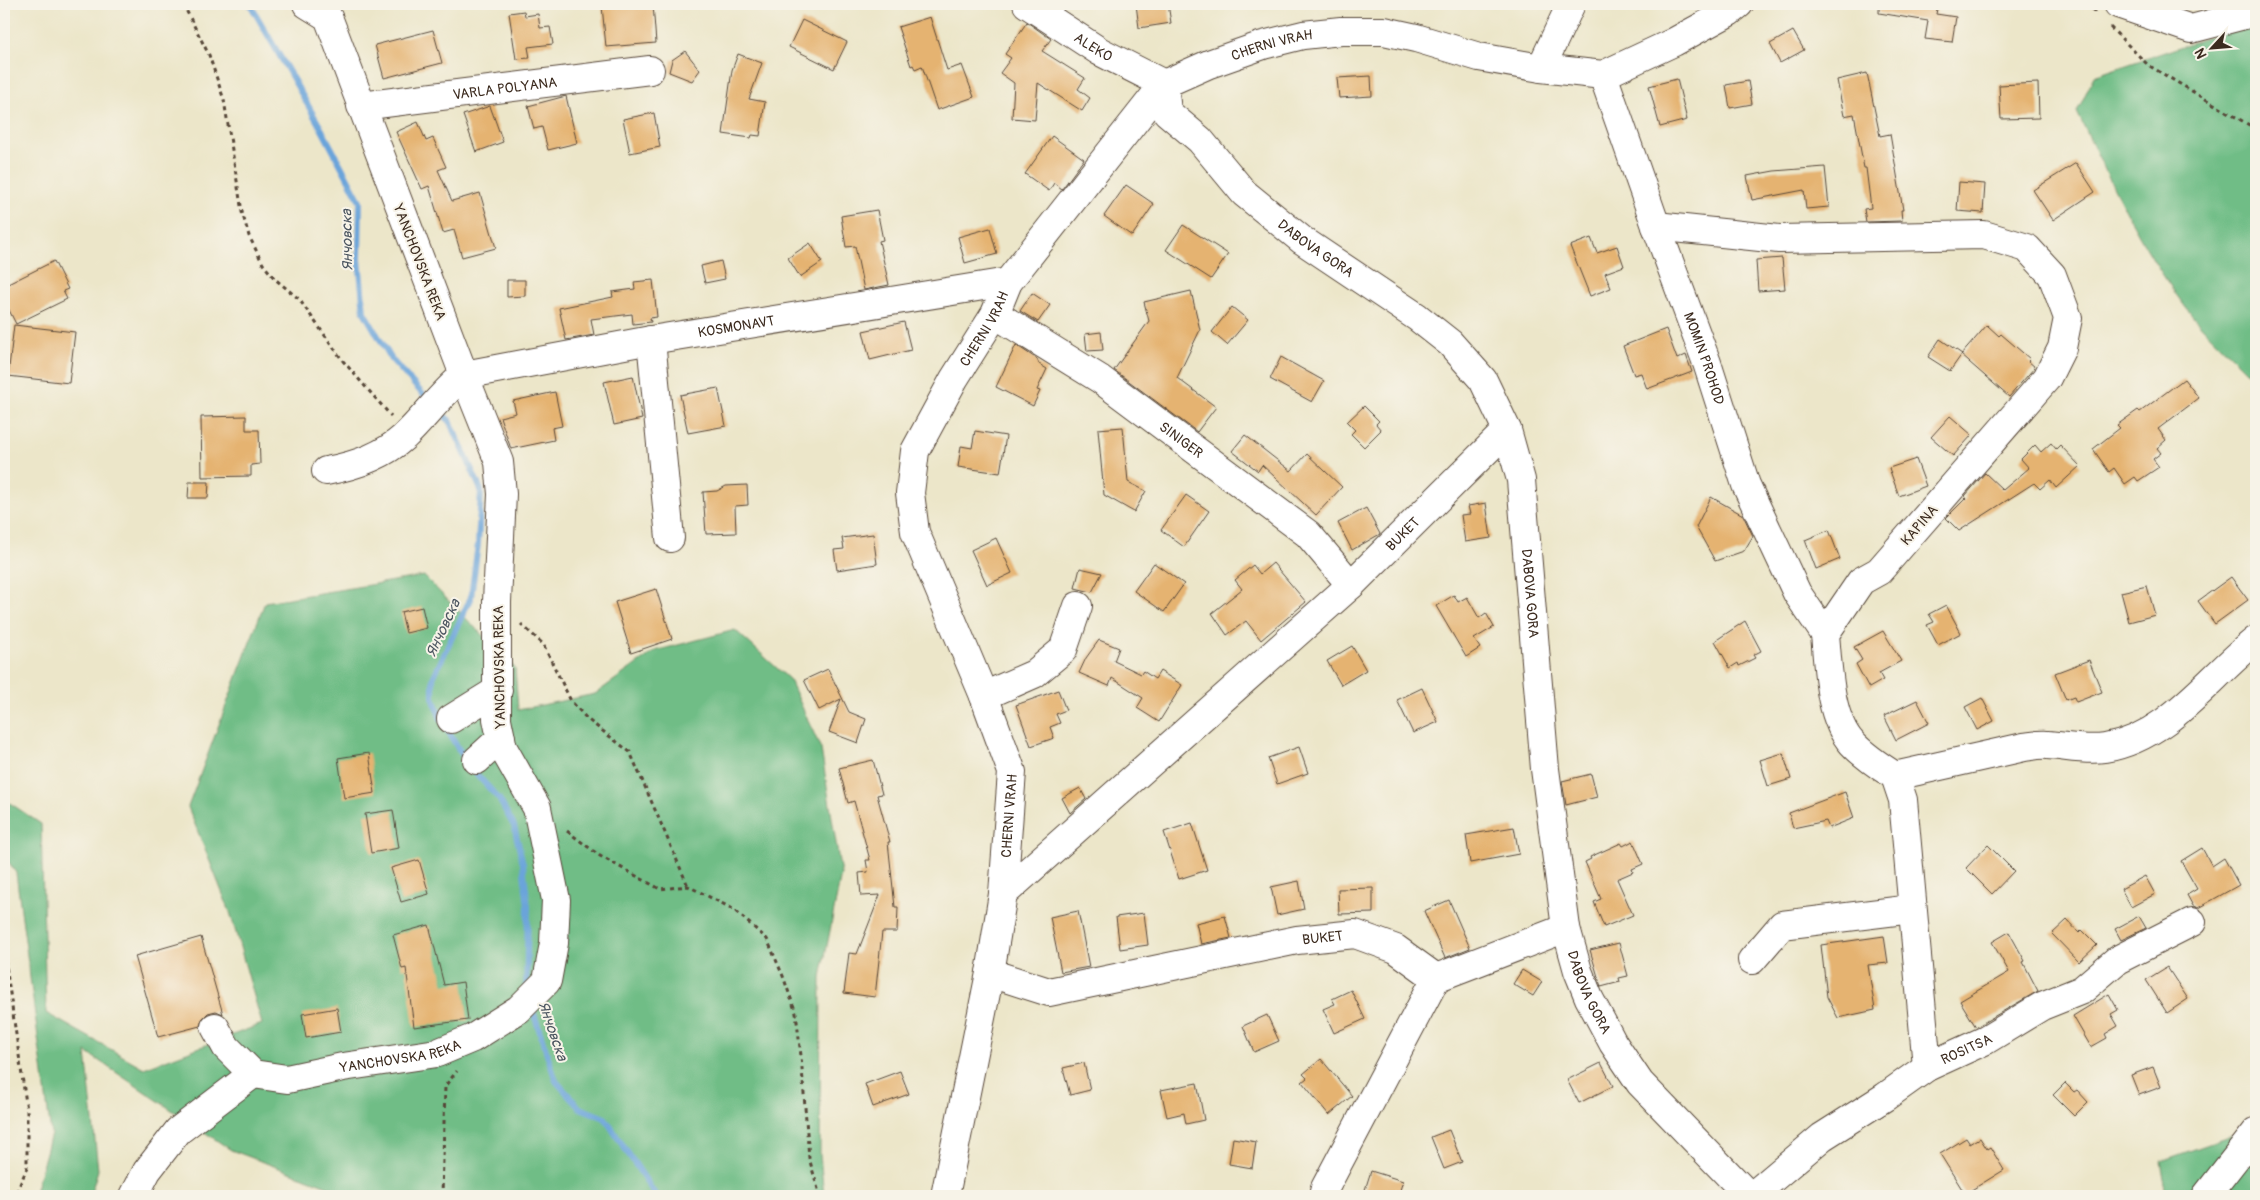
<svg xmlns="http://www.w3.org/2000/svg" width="2260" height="1200" font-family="Pangolin,sans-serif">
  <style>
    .forest { fill: #6fbd86; stroke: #557452 }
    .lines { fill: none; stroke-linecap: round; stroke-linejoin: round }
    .stream { stroke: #6aa4da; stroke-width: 6 }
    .building { fill: #e5b371 }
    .minor-casing { stroke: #564638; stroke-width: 30 }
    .path { stroke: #564638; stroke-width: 3; stroke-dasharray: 4 4; stroke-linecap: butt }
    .minor { stroke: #fff; stroke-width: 28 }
    .labels { text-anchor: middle; stroke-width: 4; stroke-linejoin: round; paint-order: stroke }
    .street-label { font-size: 14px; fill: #3b2a1e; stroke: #f7f3e8 }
    .water-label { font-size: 15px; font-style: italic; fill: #4b5560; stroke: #f7f3e8 }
  </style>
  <rect width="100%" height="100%" fill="#f7f3e8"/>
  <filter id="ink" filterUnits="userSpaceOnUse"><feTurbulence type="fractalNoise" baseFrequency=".02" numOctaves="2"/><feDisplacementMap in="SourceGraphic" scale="10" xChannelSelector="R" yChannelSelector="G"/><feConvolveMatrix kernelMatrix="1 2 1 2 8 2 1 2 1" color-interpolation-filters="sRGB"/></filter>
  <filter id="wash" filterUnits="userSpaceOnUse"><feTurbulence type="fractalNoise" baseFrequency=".0096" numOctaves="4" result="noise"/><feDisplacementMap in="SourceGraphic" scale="20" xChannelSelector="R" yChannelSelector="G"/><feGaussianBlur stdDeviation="1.12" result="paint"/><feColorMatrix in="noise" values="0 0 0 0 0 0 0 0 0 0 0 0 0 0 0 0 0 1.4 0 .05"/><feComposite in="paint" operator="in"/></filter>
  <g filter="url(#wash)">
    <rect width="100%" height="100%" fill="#ece6c9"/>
    <g class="forest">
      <path d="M2256,11V381C2236,360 2213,340 2194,318C2146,259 2110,180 2077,112L2094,76L2209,37Z"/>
      <polygon points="424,576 515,668 518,710 595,694 655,651 735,630 790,680 821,749 841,874 821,977 820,1155 824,1196 354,1196 231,1150 86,1052 98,1170 90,1196 34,1196 51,1134 16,873 4,855 4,799 41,824 46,1013 144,1068 262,1024 230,912 188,807 265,602"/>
      <polygon points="2256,1125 2256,1196 2167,1196 2161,1161 2254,1128"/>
    </g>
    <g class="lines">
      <g class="stream">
        <polyline points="250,4 321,128 360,201 359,259 364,312 392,360 429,401"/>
        <polyline points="438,410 450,421 481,490 478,544 471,597 433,678 433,697 440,717 456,745 471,768 499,799 514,826 523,864 528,907 526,991"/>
        <polyline points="531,1005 556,1081 580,1108 605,1118 656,1196"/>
      </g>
    </g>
    <g id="blocks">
      <g class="building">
        <polygon points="627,4 653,4 656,43 606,47 602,6"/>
        <polygon points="1136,4 1168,4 1171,23 1139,28"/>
        <polygon points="1879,4 1938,4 1936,14 1956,17 1952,42 1925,39 1928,21 1879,13"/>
        <polygon points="524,11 525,16 538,14 540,28 550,27 553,44 528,47 530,58 516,59 509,13"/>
        <polygon points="930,17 947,70 962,65 974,97 937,110 922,66 915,69 913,65 911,66 898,27"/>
        <polygon points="802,20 847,42 834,69 789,47"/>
        <polygon points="1027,22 1051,39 1042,51 1085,78 1078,89 1090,98 1082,111 1038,83 1035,120 1012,118 1014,83 1000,73 1011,58 1005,54"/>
        <polygon points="433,30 442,63 384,78 375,45"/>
        <polygon points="1793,31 1804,50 1780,63 1770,44"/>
        <polygon points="685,51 700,70 692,81 669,72 672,60"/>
        <polygon points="738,54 762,63 749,99 765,102 760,136 752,135 751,138 723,134 732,70"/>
        <polygon points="1867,73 1880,136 1890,134 1903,210 1901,210 1902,221 1866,222 1864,209 1871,208 1866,168 1864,168 1854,114 1844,116 1837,80"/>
        <polygon points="1371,76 1372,96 1339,98 1337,78"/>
        <polygon points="1677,79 1687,120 1660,127 1649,86"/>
        <polygon points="1748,81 1752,104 1730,108 1726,85"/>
        <polygon points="2038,83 2039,118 2001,119 1999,85"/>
        <polygon points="566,96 577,143 548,150 542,127 534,129 528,106"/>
        <polygon points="490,106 503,142 476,152 463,115"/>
        <polygon points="654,113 660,147 630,153 623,119"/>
        <polygon points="418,122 426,141 433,138 446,167 438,170 452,201 480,193 496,248 462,257 454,230 443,233 429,186 422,189 396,132"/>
        <polygon points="1052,136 1084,159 1062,189 1054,183 1049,191 1025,174"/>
        <polygon points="2076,163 2095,192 2053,220 2033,190"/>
        <polygon points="1825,167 1829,207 1806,209 1804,190 1752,200 1747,176 1774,171"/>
        <polygon points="1959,182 1985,184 1983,213 1957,211"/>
        <polygon points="1126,185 1154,204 1132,236 1104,216"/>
        <polygon points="877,210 883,240 879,241 889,285 864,290 855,246 846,247 841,216"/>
        <polygon points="1183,225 1228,254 1211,279 1166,250"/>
        <polygon points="990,228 997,254 965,263 958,237"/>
        <polygon points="1591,238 1597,253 1617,246 1624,266 1605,273 1611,288 1590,296 1570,246"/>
        <polygon points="810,243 822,262 800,277 788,258"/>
        <polygon points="1782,258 1785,289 1758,291 1756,260"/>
        <polygon points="54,261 68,289 63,291 67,299 16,324 4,300 4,286"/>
        <polygon points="721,261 725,279 705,283 701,266"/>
        <polygon points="507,280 525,280 525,296 507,297"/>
        <polygon points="653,280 657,317 650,318 651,322 633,324 632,314 591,319 594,335 566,340 559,308 613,297 612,292 635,289 634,282"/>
        <polygon points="1191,291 1200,330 1177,378 1216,407 1197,432 1114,370 1149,321 1144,302"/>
        <polygon points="1032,293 1050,305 1038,322 1020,311"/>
        <polygon points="1232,307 1248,320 1227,345 1212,332"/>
        <polygon points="904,322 911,350 870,360 863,331"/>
        <polygon points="14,325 75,332 69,383 8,376"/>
        <polygon points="1987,325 1999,336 2001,334 2030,359 2028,361 2035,367 2009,397 1961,355"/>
        <polygon points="1666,329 1677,359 1686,355 1692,372 1647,389 1641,373 1634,375 1623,346"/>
        <polygon points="1101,332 1103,350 1087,351 1085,334"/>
        <polygon points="1940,339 1962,354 1950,371 1928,357"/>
        <polygon points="1016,345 1037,359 1039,364 1047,369 1037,390 1040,391 1033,406 996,387"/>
        <polygon points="1281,357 1324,381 1312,402 1270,379"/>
        <polygon points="633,376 642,419 614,425 604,382"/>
        <polygon points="2184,379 2199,398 2158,429 2166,440 2157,448 2161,453 2153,459 2159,467 2138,481 2135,477 2125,484 2114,468 2109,472 2093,449 2120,428 2117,425 2138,410 2140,412"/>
        <polygon points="718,388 726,426 688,433 680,395"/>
        <polygon points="555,392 562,426 552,428 554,440 511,449 500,417 516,413 513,401"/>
        <polygon points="1364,406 1379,421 1376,424 1381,430 1364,447 1351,434 1355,430 1347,422"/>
        <polygon points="246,416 246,430 259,430 260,464 251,465 251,476 202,477 201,417"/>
        <polygon points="1950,416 1972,435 1953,456 1931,437"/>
        <polygon points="1123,427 1128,482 1146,491 1134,512 1104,495 1098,429"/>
        <polygon points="975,431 1006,436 1000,473 958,467 961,446 972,448"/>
        <polygon points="1245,435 1291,471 1307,454 1342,487 1316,515 1262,465 1258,471 1232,451"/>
        <polygon points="2051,443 2056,449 2060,445 2080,466 2056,488 2050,480 2040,489 2034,483 1959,531 1946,518 1966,498 1965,496 1985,473 2003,490 2029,468 2021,459 2035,445 2041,452"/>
        <polygon points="1916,459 1926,486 1899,496 1889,468"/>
        <polygon points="189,482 209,482 208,498 188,498"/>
        <polygon points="747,485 748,505 735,506 736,533 706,534 703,492 717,491 726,486"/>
        <polygon points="1186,495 1209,511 1184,547 1161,530"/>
        <polygon points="1711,497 1743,515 1753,536 1744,551 1715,561 1696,527"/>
        <polygon points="1486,503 1491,538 1465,542 1461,515 1470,514 1468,506"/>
        <polygon points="1366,508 1380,534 1352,550 1338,523"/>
        <polygon points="1829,530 1840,559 1816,569 1805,540"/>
        <polygon points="873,534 877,564 837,570 834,550 844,549 842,538"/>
        <polygon points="996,538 1012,573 987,585 971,550"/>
        <polygon points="1154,563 1184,584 1164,612 1134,591"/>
        <polygon points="1273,563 1306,602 1261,640 1246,621 1227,635 1212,613 1242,589 1235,580 1253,565 1260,574"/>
        <polygon points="1080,568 1102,573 1092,592 1075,588"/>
        <polygon points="2231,577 2248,600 2215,624 2198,601"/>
        <polygon points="2147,586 2155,615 2129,622 2121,592"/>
        <polygon points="656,589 672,639 631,653 615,602"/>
        <polygon points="1454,595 1458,602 1467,597 1479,618 1486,613 1494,627 1474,639 1480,648 1466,657 1436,606"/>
        <polygon points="1946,605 1961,633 1938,645 1927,625 1934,622 1929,614"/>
        <polygon points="422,607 427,628 406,633 401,612"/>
        <polygon points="1745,621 1761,651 1753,655 1755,658 1739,666 1738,663 1730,668 1715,641"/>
        <polygon points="1883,631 1901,661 1879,673 1883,680 1869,688 1856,664 1862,660 1854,647"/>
        <polygon points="1099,640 1119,648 1114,661 1141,674 1143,671 1155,679 1160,671 1182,685 1159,722 1137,708 1143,698 1112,678 1109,686 1079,673 1086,658"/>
        <polygon points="1352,646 1366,670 1341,685 1327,661"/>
        <polygon points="2089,660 2102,692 2076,702 2074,697 2066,700 2055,673"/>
        <polygon points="828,669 849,712 866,719 858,743 829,732 841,699 819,710 804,680"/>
        <polygon points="1422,688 1438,722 1413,733 1397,700"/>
        <polygon points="1058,690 1066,710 1056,714 1060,723 1050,727 1054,738 1031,746 1016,705"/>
        <polygon points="1982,698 1994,721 1977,730 1965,707"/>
        <polygon points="1917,700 1929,723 1896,740 1884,716"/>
        <polygon points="1299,747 1308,773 1277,784 1268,758"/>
        <polygon points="369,753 375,793 344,798 338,758"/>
        <polygon points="1783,753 1791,779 1768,786 1760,760"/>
        <polygon points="873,760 882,794 877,795 890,842 888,842 895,907 898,907 897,932 882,932 875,997 844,993 849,953 857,954 880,895 861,896 859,873 868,872 866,860 870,860 854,801 848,803 839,768"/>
        <polygon points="1591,774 1597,797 1566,805 1562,781"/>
        <polygon points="1080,788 1086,799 1070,813 1062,798"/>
        <polygon points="1845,792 1854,818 1829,828 1826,821 1793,828 1789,813"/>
        <polygon points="393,810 399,848 371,853 365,814"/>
        <polygon points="1192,823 1207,870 1179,879 1164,832"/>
        <polygon points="1514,827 1519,854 1470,863 1466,835"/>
        <polygon points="1633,841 1643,864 1632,869 1633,872 1617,879 1633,915 1604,927 1594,902 1601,899 1585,862 1591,859 1590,857 1621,843 1623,846"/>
        <polygon points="1988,845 2014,871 1992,894 1966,868"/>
        <polygon points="2202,848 2212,866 2224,858 2239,885 2198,908 2193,906 2187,895 2197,889 2181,861"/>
        <polygon points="419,860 429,894 401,902 391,868"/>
        <polygon points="2145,876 2155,894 2131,907 2121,889"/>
        <polygon points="1299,881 1304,909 1277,915 1271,887"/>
        <polygon points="1373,888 1373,913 1339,914 1338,889"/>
        <polygon points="1449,900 1470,948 1445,958 1424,911"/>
        <polygon points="1078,911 1089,967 1061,972 1050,917"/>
        <polygon points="1144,913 1148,945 1120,949 1116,917"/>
        <polygon points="1225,916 1231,938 1201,944 1196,923"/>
        <polygon points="2139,916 2146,928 2121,940 2115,929"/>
        <polygon points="2067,920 2079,933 2082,930 2097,945 2079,962 2052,934"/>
        <polygon points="429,925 444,985 463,982 468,1020 414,1027 406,968 402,969 393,935"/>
        <polygon points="2009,932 2025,961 2023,962 2038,991 1976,1027 1960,1001 2009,972 1992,942"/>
        <polygon points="1884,936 1888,963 1868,965 1875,1010 1838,1018 1827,997 1821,945"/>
        <polygon points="201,937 223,1014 216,1011 208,1013 202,1019 200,1026 158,1037 135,956"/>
        <polygon points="1619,943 1628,976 1619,978 1620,982 1601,987 1590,950"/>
        <polygon points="2167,967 2188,999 2167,1013 2146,980"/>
        <polygon points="1522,970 1542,982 1533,996 1513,984"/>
        <polygon points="1351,990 1365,1019 1334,1033 1323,1009 1335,1004 1332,999"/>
        <polygon points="2109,994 2118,1010 2111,1014 2118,1026 2105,1034 2107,1038 2091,1047 2073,1016"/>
        <polygon points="337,1008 341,1032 306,1038 302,1014"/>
        <polygon points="1267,1015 1279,1041 1254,1052 1243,1026"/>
        <polygon points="1321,1059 1352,1096 1329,1115 1302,1082 1307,1078 1303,1074"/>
        <polygon points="1084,1063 1090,1090 1070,1095 1063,1068"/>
        <polygon points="1601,1063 1613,1086 1579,1103 1567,1080"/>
        <polygon points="2153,1067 2161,1087 2139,1095 2131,1075"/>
        <polygon points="900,1071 909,1094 873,1107 865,1084"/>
        <polygon points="1197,1083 1204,1120 1186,1124 1184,1113 1167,1117 1161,1090"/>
        <polygon points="2065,1083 2074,1092 2077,1090 2088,1102 2074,1116 2053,1095"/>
        <polygon points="1449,1130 1462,1162 1444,1169 1431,1137"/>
        <polygon points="1233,1138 1256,1142 1252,1168 1229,1164"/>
        <polygon points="1966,1138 1970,1144 1980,1138 1987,1149 1990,1147 2004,1170 1965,1194 1940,1154"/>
        <polygon points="1371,1171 1403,1181 1398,1196 1363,1196"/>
      </g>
    </g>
  </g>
  <g filter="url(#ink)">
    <use href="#blocks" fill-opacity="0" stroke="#564638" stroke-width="1"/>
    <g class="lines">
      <g class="minor-casing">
        <g id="minor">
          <path id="s1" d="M1027,4L1099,51L1164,84L1167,112L1200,140L1244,193L1302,240L1417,317L1450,343L1483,380L1507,430L1521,480L1545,769L1566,928L1578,971L1589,998L1613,1043L1640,1083L1749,1196"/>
          <polyline points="2118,4 2191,29 2256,12"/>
          <polyline points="1541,68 1571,4"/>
          <path id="s2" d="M1603,75L1656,226L1707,363L1746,485L1797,593L1825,634"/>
          <path id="s3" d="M361,106L650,70"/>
          <path d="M1656,226L1779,239L1984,235L2027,248L2052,275L2068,318L2062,348L2047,378L1879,571L1861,581L1825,634C1828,666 1829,718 1852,743C1864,756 1879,766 1895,776L2024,747C2032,746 2040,744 2047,745C2066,746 2085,751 2105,748C2169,737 2208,678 2256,640"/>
          <path id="s4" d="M995,314L1100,379L1308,534L1351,585"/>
          <polyline points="651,340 670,538"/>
          <path id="s5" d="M326,471C354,466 382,457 404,437C425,417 441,394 464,375L651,340L1008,282"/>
          <polyline points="984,696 1034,674 1063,650 1078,606"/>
          <polyline points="451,719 498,690"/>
          <polyline points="477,760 501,738"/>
          <polyline points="1895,776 1903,800 1927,1067"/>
          <path id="s6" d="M1003,894L1351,585L1507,430"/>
          <polyline points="1752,960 1782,925 1912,909"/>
          <path id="s7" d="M990,973L1049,992L1297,940L1355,934L1396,949L1436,978L1325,1188L1323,1196"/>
          <polyline points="1436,978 1566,928"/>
          <path id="s8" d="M215,1027L226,1047L253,1074L287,1079L343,1067L437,1053L473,1038L519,1009L547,981L554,943L556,900L537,808L503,748L497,719V602L502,494L499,462L464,375L328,17L307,4"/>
          <polyline points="134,1196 147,1171 178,1131 253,1074"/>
          <path id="s9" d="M945,1196L990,973L1003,894L1012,772L984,696L915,532L910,493L915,451L954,379L995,314L1008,282L1164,84L1209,64L1263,45L1303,35L1341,31H1384L1416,38L1479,57L1541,68L1603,75L1674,42L1729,12L1739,4"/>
          <path id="s10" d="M1752,1196L1822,1137L1885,1097L1927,1067L1986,1040L2042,1006L2082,990L2117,960L2192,922"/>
          <polyline points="2206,1196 2256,1132"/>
        </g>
      </g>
      <g class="path">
        <polyline points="183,4 209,55 224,100 242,212 249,236 263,264 275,279 299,299 343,361 391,416"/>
        <polyline points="2087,4 2095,12"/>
        <polyline points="2110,27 2148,65 2256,129"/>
        <polyline points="521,624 543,644 571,701 587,719 630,752 688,886"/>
        <polyline points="567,831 600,856 660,889 688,886 733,909 767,939 783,976 796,1013 801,1056 809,1158 820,1196"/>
        <polyline points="4,952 27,1110 27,1168 15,1196"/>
        <polyline points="442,1196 445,1086 457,1071"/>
      </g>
      <use href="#minor" class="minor"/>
    </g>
  </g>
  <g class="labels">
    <g class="street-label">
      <text dy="5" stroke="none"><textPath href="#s1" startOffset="79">ALEKO</textPath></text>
      <text dy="5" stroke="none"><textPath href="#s9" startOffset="1331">CHERNI VRAH</textPath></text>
      <text dy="5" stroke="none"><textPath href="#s3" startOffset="145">VARLA POLYANA</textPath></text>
      <text dy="5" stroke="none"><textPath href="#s1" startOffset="390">DABOVA GORA</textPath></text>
      <text transform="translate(420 262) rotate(69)" y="5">YANCHOVSKA REKA</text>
      <text dy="5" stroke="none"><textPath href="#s5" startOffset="449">KOSMONAVT</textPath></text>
      <text dy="5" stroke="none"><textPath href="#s9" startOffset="911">CHERNI VRAH</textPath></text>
      <text dy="5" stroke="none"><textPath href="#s2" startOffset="301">MOMIN PROHOD</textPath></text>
      <text dy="5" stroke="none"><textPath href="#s4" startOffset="225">SINIGER</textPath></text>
      <text transform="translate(1919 525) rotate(-49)" y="5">KAPINA</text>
      <text dy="5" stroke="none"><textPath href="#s6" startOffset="538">BUKET</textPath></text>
      <text dy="5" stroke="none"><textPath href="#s1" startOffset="825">DABOVA GORA</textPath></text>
      <text transform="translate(499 667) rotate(-91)" y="5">YANCHOVSKA REKA</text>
      <text dy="5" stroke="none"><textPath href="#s9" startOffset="386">CHERNI VRAH</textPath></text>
      <text dy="5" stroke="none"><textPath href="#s7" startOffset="341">BUKET</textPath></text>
      <text dy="5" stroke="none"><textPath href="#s1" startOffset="1230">DABOVA GORA</textPath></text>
      <text dy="5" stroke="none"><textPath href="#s10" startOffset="261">ROSITSA</textPath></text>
      <text dy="5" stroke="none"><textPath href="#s8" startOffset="211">YANCHOVSKA REKA</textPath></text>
    </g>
    <g class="water-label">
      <text transform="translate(347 240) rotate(-91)" y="5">Янчовска</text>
      <text transform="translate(443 628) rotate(-65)" y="5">Янчовска</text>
      <text transform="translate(553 1031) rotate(71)" y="5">Янчовска</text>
    </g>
  </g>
  <rect width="2260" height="1200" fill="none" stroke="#f7f3e8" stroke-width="20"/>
  <g transform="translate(2212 48) rotate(244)" stroke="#f7f3e8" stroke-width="4" paint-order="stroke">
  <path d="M0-4L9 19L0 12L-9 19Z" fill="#3b2a1e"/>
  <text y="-8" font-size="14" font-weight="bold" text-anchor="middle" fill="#3b2a1e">N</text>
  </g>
</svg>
